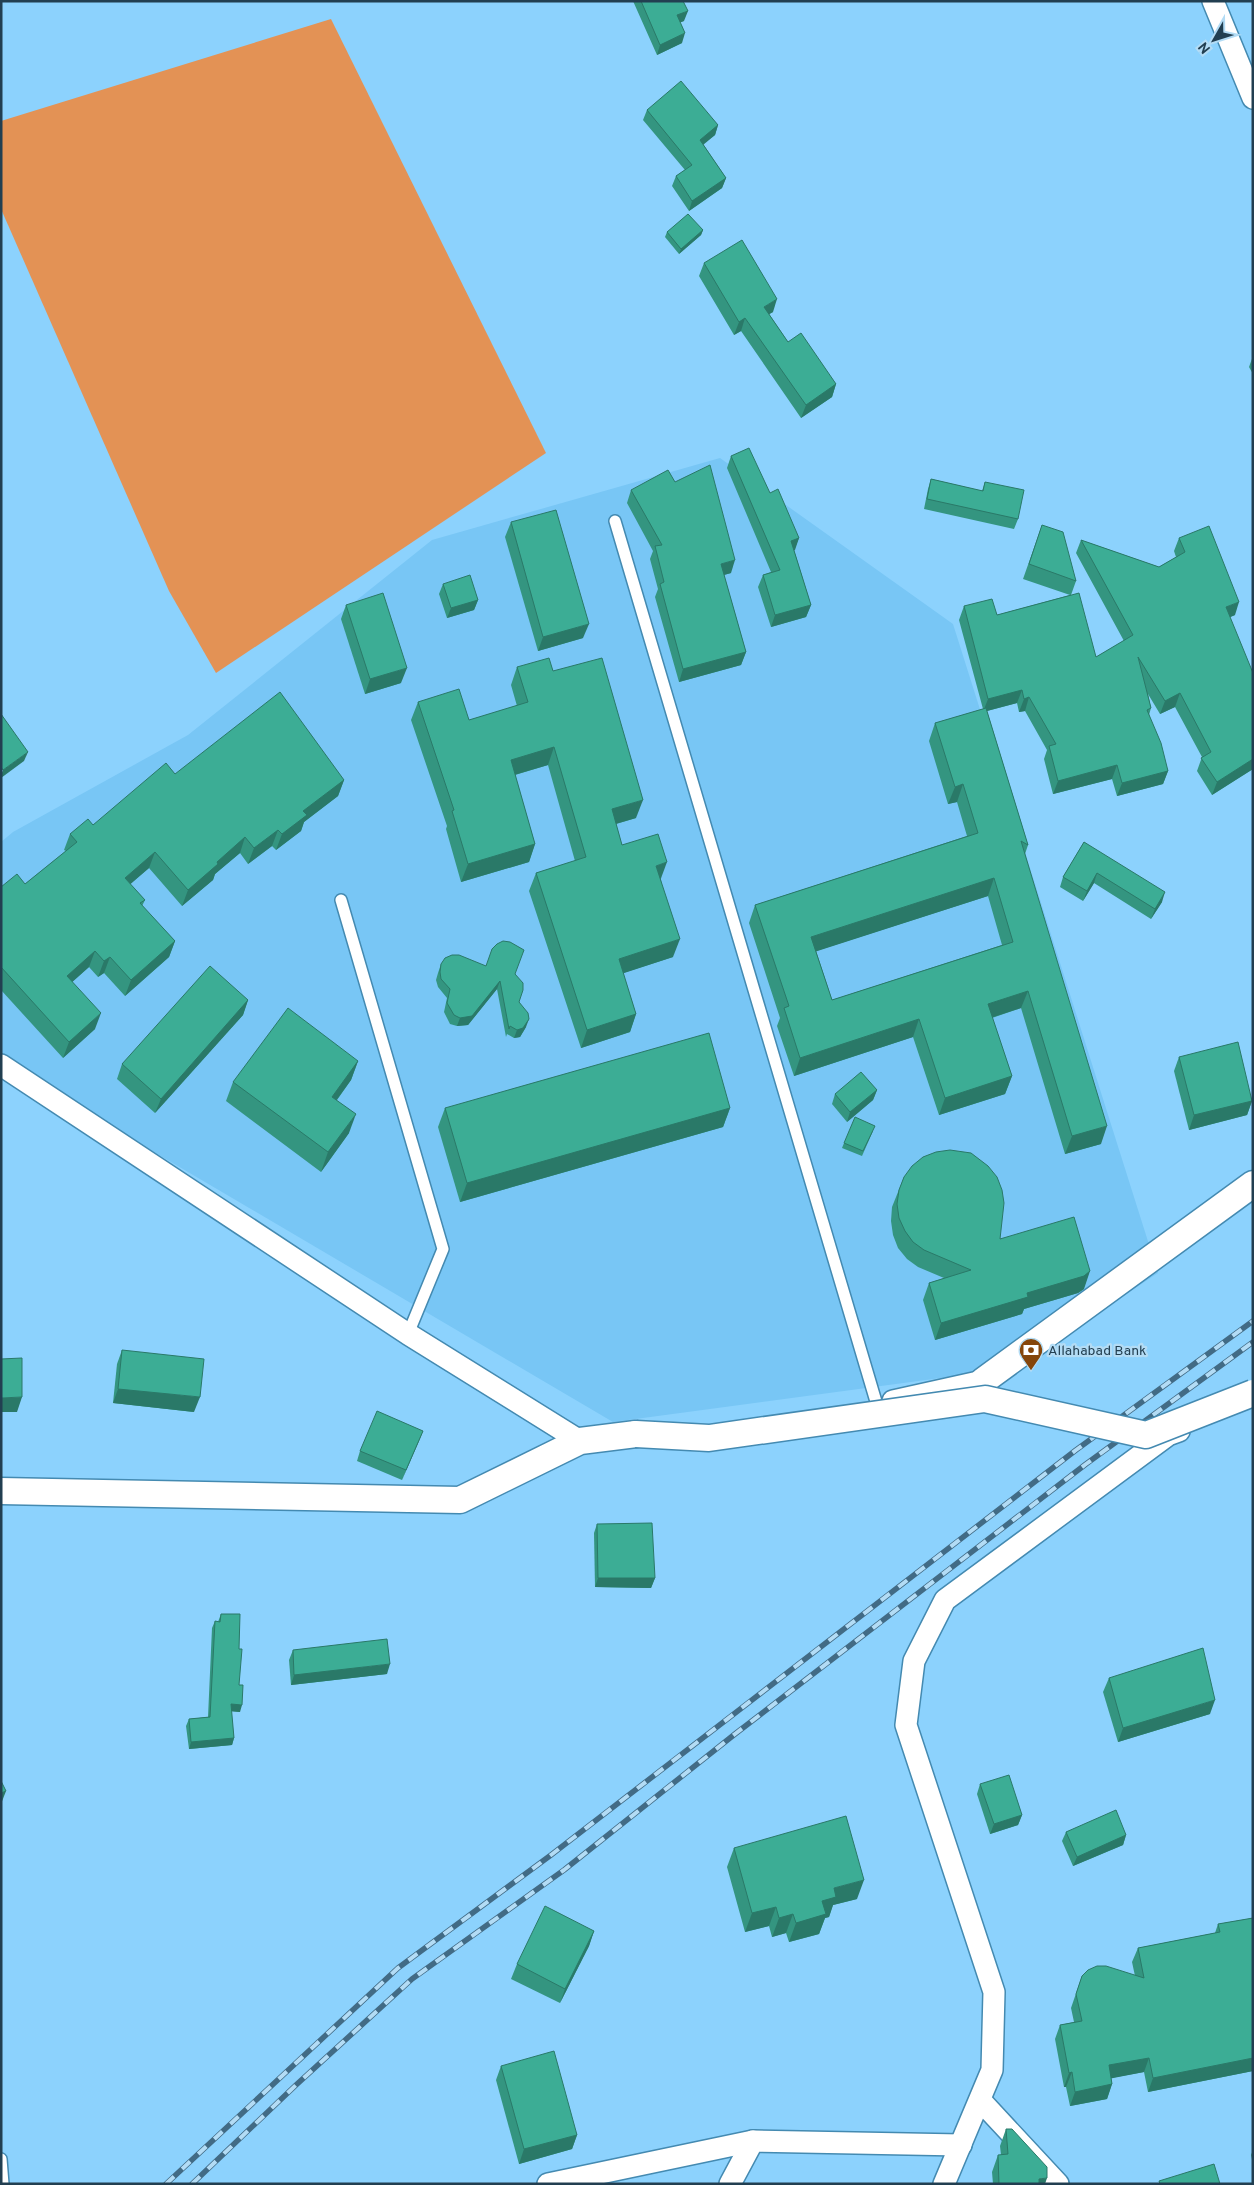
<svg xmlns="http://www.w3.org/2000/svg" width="1254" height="2185" font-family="Overpass,sans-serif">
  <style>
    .built { fill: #78c6f5 }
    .green { fill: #e39255 }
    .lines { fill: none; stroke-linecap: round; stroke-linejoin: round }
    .service-casing { stroke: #448ab1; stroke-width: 14 }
    .minor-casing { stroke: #448ab1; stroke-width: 24 }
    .tertiary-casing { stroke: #448ab1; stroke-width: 29 }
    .service { stroke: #fff; stroke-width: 11 }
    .minor { stroke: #fff; stroke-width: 21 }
    .tertiary { stroke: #fff; stroke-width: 26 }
    .rail-casing { stroke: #426b85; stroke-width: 5.5 }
    .rail { stroke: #b3dcf5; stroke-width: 4; stroke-dasharray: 11; stroke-linecap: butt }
    .tertiary-bridge-casing { stroke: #448ab1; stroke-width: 29; stroke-linecap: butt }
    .tertiary-bridge { stroke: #fff; stroke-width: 26 }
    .wall { fill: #349580; fill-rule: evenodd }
    .shaded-wall { fill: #2a7968 }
    .building { fill: #3cad95; stroke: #2a7968; fill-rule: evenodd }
    .labels { text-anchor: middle; stroke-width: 4.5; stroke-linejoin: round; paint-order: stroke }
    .poi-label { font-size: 14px; fill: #223f51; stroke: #b3dcf5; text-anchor: start }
  </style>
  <rect width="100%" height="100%" fill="#8cd2fd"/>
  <polygon class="built" points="720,458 953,624 1158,1273 1015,1368 613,1422 1,1062 1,842 13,832 188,735 432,540"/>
  <polygon class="green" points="331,19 546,453 216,673 169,591 1,209 1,121"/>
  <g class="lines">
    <g class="service-casing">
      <g id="service">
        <polyline points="615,521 877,1405"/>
        <polyline points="341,900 443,1249 408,1334"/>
        <polyline points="1,2159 3,2184"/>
      </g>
    </g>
    <g class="minor-casing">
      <g id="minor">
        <polyline points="1213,1 1253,98"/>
        <polyline points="1,1065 408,1334 580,1441"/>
        <polyline points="893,1401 983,1381"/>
        <polyline points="980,2100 1058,2184"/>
        <polyline points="548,2184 753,2141"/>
        <polyline points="730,2184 753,2141 961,2145"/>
        <polyline points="944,2184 992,2070 994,1992 906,1725 914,1661 945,1600 1168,1435 1179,1431"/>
      </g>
    </g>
    <g class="tertiary-casing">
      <g id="tertiary">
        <polyline points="983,1381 1253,1184"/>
        <polyline points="1,1491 460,1500 580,1441 636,1434"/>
      </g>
    </g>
    <use href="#service" class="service"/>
    <use href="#minor" class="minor"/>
    <use href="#tertiary" class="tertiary"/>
    <g class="rail-casing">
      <g id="rail">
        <polyline points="166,2184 398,1968 551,1855 1076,1450 1253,1321"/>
        <polyline points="192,2184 296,2085 412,1979 564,1870 735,1734 1086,1464 1253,1342"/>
      </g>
    </g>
    <use href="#rail" class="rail"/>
    <g class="tertiary-bridge-casing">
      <polyline id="tertiary-bridge" points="636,1434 709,1438 985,1399 1146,1435 1253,1393"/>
    </g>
    <use href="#tertiary-bridge" class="tertiary-bridge"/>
  </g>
  <g class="wall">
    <polygon points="633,1 683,1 684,21 680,22 682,43 657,55"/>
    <polygon points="647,110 718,125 715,135 703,144 726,178 722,188 689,211 672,186 676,176 685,170 643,120"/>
    <polygon points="703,230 701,235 679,254 665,237 667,232"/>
    <polygon points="704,263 773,312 769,314 788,342 836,384 832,397 801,418 741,331 734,335 699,276"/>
    <polygon points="1253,356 1253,374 1249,367"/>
    <polygon points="731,456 799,538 794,550 811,605 806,617 771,627 758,587 763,575 771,572 727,468"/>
    <polygon points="931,479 982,491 985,482 1018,519 1014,529 924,509 928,489"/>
    <polygon points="631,490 731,573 724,575 746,652 741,665 679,682 655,597 658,589 650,559 653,551 627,503"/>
    <polygon points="511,522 583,638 538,651 505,537"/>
    <path d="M1042,525L1076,581L1071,595L1096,657L1124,641L1076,553L1081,540L1159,567L1176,557L1174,551L1179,538L1235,615L1230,617L1253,769L1212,795L1197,771L1202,757L1175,707L1160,714L1148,694L1151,708L1149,715L1168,771L1163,784L1117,796L1112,779L1053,794L1044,759L1047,750L1025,711L1019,712L1017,703L987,711L1028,845L1025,854L1101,1144L1065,1154L1021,1008L992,1018L1012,1076L1005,1094L939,1115L913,1037L794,1076L777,1026L780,1018L749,923L755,905L967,836L957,802L948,804L929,741L935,723L983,709L959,620L964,606L997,615L1070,595L1023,579ZM988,896L1002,945L832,1000L816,951Z"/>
    <polygon points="443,584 478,600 474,610 447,618 439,594"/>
    <polygon points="346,605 401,683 365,694 341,619"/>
    <polygon points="517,667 553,671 636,818 616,824 622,845 661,880 673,957 623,973 636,1014 630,1032 581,1048 529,891 536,873 575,861 548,765 515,775 535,844 529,862 461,882 446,829 447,826 411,720 418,702 469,720 517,706 511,685"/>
    <polygon points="175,774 344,780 338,796 304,822 301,831 276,850 272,846 248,864 240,853 215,874 213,880 182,906 149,868 130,884 145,900 142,906 175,941 169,957 125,996 104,973 98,977 89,967 72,982 95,1029 63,1058 1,990 1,887 25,884 66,851 64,850 70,834 93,825"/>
    <polygon points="1084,842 1162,902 1151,919 1094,883 1083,901 1060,887 1063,877"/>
    <polygon points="441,964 486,966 515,974 519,1002 526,1027 520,1037 514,1038 507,1034 506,1037 497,989 468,1025 457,1026 450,1024 444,1012 447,998 438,987 436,980 438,973"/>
    <polygon points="248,1000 243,1015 155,1113 117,1079 122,1064"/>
    <polygon points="1179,1057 1252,1101 1247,1115 1189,1130 1174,1071"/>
    <polygon points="358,1061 351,1080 337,1100 349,1133 321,1172 226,1101 233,1082"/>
    <polygon points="877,1090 873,1100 847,1122 832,1104 835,1094"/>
    <polygon points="445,1108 730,1108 723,1127 460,1202 438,1127"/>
    <polygon points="873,1131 862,1156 842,1148 844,1143"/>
    <polygon points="904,1177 1000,1239 1084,1289 1078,1293 1024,1309 1022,1314 935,1340 923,1300 929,1283 944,1278 918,1267 907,1259 898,1248 893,1235 891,1221 892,1207"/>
    <polygon points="122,1350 194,1412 113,1403 117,1364"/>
    <polygon points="423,1431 402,1480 357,1461 360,1451"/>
    <polygon points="597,1524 655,1578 651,1588 595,1587 594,1533"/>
    <polygon points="221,1614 239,1685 240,1712 231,1711 234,1738 232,1745 189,1749 186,1726 189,1719 208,1717 212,1628 215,1621 218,1622"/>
    <polygon points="293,1650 387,1674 291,1685 289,1660"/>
    <polygon points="1109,1678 1210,1714 1118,1742 1103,1692"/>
    <polygon points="980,1784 1022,1815 1018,1825 990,1834 977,1794"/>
    <polygon points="1066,1832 1126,1835 1123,1845 1073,1866 1062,1841"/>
    <polygon points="734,1848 857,1899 833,1905 829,1917 825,1918 819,1934 789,1942 786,1933 772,1937 769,1926 745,1932 727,1867"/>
    <polygon points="1253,1918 1253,2071 1148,2092 1144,2072 1111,2078 1112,2084 1107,2099 1070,2106 1066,2087 1064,2087 1055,2039 1060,2025 1074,2022 1071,2008 1082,1976 1135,1976 1132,1962 1138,1948 1215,1933 1218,1924"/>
    <polygon points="594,1931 589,1946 560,2003 511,1979 517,1964"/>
    <polygon points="501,2066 577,2135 572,2149 519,2164 496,2080"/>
    <polygon points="1006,2129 1045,2184 993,2184 992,2172 998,2155 1001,2155 1000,2146"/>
    <polygon points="1253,2150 1253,2164 1251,2155"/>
  </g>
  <g class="shaded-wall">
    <polygon points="688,11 684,21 674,25 677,15"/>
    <polygon points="685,33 682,43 657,55 660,45"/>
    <polygon points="718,125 715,135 697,150 700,140"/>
    <polygon points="726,178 722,188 689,211 692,201"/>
    <polygon points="703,230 701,235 679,254 681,249"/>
    <polygon points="777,299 773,312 759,320 764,307"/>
    <polygon points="745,318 741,331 734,335 739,322"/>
    <polygon points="836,384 832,397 801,418 806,405"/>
    <polygon points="799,538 795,550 787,553 791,541"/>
    <polygon points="735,560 731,573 716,577 721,564"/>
    <polygon points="478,600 474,610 447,618 451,608"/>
    <polygon points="1239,602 1235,615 1221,621 1226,607"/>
    <polygon points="811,605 806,617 771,627 775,615"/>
    <polygon points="589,624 583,638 538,651 543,637"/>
    <polygon points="746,652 741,665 679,682 683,669"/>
    <polygon points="407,668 401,683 365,694 370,679"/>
    <polygon points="1022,690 1017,703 983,712 988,699"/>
    <polygon points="1180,693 1175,707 1160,714 1165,701"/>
    <polygon points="1029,697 1025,711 1019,712 1024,699"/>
    <polygon points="554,747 548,765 504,778 511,760"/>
    <polygon points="28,752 24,761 1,778 1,775 3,770"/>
    <polygon points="1253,759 1253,769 1212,795 1217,782"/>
    <polygon points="1117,765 1112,779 1053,794 1058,781"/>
    <polygon points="1168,771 1163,784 1117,796 1122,783"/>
    <polygon points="344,780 338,796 304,822 301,831 276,850 282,834 303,811"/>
    <polygon points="963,784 957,802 948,804 955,787"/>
    <polygon points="643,800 636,818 605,827 612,809"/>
    <polygon points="278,830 272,846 248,864 254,848"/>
    <polygon points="245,837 240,853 215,874 213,880 182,906 188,890 217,862"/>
    <polygon points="535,844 529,862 461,882 468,864"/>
    <polygon points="155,852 149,868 119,894 125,878"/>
    <polygon points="667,862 660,881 656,866"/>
    <polygon points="1097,873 1094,883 1083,901 1087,891"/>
    <polygon points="994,878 988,896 805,955 811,937"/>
    <polygon points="1165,892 1162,902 1151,919 1155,909"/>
    <polygon points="680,939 673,957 612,977 619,959"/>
    <polygon points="175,941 169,957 125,996 131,980"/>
    <polygon points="95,951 89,967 61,992 67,976"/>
    <polygon points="110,957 104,973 98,977 104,961"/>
    <polygon points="500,981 497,989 468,1025 457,1026 460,1018"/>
    <polygon points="1028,991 1021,1008 981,1021 988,1004"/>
    <polygon points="248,1000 243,1015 155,1113 161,1099"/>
    <polygon points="101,1013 95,1029 63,1058 69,1042"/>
    <polygon points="636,1014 630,1032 581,1048 587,1030"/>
    <polygon points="529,1019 526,1027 520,1037 514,1038 517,1030"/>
    <polygon points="919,1019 913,1037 794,1076 800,1058"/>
    <polygon points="358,1061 351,1080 325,1116 332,1097"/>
    <polygon points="1012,1076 1005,1094 939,1115 945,1098"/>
    <polygon points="877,1090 873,1100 847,1122 850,1112"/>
    <polygon points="1252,1101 1247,1115 1189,1130 1194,1115"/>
    <polygon points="730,1108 723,1127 460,1202 467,1183"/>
    <polygon points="356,1114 349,1133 321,1172 328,1152"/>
    <polygon points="1107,1126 1101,1144 1065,1154 1072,1136"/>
    <polygon points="1090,1271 1084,1289 1078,1293 1024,1309 1022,1314 935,1340 941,1323"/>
    <polygon points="118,1389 200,1397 194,1412 113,1403"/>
    <polygon points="22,1397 17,1412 1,1412 1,1398"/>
    <polygon points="423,1431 419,1441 402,1480 406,1470"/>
    <polygon points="598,1578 655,1578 651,1588 595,1587"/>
    <polygon points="390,1664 387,1674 291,1685 294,1675"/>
    <polygon points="1215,1700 1210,1714 1118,1742 1123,1728"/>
    <polygon points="231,1704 242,1705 240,1712 228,1711"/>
    <polygon points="234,1738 232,1745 189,1749 191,1742"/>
    <polygon points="6,1791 1,1804 1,1793"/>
    <polygon points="1022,1815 1018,1825 990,1834 994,1824"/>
    <polygon points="1126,1835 1123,1845 1073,1866 1077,1857"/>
    <polygon points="864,1880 857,1899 833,1905 829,1917 825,1918 819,1934 789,1942 796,1923 822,1901 834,1888"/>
    <polygon points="776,1907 769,1926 745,1932 752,1913"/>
    <polygon points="793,1914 786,1933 772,1937 779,1918"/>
    <polygon points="594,1931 589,1946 560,2003 565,1989"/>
    <polygon points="1149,2058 1144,2072 1103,2080 1109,2065"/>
    <polygon points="1253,2058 1253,2071 1148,2092 1153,2078"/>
    <polygon points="1072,2072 1066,2087 1064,2087 1069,2073"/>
    <polygon points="1112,2084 1107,2099 1070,2106 1075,2092"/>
    <polygon points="577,2135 572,2149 519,2164 524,2149"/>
    <polygon points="1047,2178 1045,2184 1037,2184 1039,2179"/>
  </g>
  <g class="building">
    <polygon points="641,1 683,1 688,11 677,15 685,33 660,45"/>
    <polygon points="681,81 718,125 700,140 726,178 692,201 676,176 692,165 647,110"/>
    <polygon points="688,214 703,230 681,249 667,232"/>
    <polygon points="742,240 777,299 764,307 788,342 801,333 836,384 806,405 745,318 739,322 704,263"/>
    <polygon points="749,448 770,493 778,489 799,538 791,541 811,605 775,615 763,575 780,570 731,456"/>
    <polygon points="710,465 735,560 721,564 746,652 683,669 660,584 664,582 655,546 662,545 631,490 668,470 675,482"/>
    <polygon points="931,479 983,491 985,482 1024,490 1018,519 927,499"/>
    <polygon points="556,510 589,624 543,637 511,522"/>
    <polygon points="1042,525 1063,532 1076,581 1029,564"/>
    <polygon points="1209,526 1239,602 1226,607 1253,673 1253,759 1217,782 1201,758 1211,752 1180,693 1165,701 1138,657 1151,708 1147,710 1161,743 1168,771 1122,783 1117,765 1058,781 1049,746 1056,744 1029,697 1024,699 1022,690 988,699 964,606 992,599 997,615 1079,593 1096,657 1133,635 1081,540 1159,567 1185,552 1179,538"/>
    <polygon points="470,575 478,600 451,608 443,584"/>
    <polygon points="383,593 407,668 370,679 346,605"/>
    <polygon points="549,658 553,671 602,658 643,800 612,809 622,845 658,834 667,862 656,866 680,939 619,959 636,1014 587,1030 536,873 586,857 554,747 511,760 535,844 468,864 452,811 454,810 418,702 459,689 469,720 528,702 517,667"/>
    <polygon points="280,692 344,780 303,811 307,815 282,834 278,830 254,848 245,837 217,862 218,864 188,890 155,852 125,878 145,900 140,903 175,941 131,980 110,957 104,961 95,951 67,976 101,1013 69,1042 1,967 1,887 17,874 25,884 77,842 70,834 88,819 93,825 166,763 175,774"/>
    <path d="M986,708L1028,845L1021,841L1107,1126L1072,1136L1028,991L988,1004L1012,1076L945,1098L919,1019L800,1058L784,1008L789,1006L755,905L978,833L963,784L955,787L935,723ZM994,878L1013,942L832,1000L811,937Z"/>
    <polygon points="1,714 28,752 3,770 1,767"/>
    <polygon points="1084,842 1165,892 1155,909 1097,873 1087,891 1063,877"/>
    <polygon points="503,941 510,942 524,950 515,974 523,983 523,990 519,1002 528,1013 529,1019 523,1028 517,1030 510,1026 509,1029 500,981 472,1016 460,1018 454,1015 447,1003 450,989 441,979 440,972 441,964 445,958 452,955 459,955 486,966 492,949 497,944"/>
    <polygon points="210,966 248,1000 161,1099 122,1064"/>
    <polygon points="288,1008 358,1061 332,1097 356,1114 328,1152 233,1082"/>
    <polygon points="709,1033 730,1108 467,1183 445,1108"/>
    <polygon points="1238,1042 1252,1101 1194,1115 1179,1057"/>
    <polygon points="861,1072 877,1090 850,1112 835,1094"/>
    <polygon points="855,1117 875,1126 863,1151 844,1143"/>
    <polygon points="950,1150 971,1153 988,1166 997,1177 1002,1190 1004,1203 1000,1239 1074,1217 1090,1271 1084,1276 1027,1293 1028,1297 941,1323 929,1283 971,1270 924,1250 913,1242 905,1231 899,1218 897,1204 899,1190 904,1177 912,1166 923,1157 936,1152"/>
    <polygon points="122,1350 204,1359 200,1397 118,1389"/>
    <polygon points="22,1358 22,1397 1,1398 1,1359"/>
    <polygon points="377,1411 423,1431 406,1470 360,1451"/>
    <polygon points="652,1523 655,1578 598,1578 597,1524"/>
    <polygon points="221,1614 240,1614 239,1649 242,1649 239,1685 243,1685 242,1705 231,1704 234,1738 191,1742 189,1719 210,1717 215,1621 220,1622"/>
    <polygon points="387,1639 390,1664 294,1675 293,1650"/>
    <polygon points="1203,1648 1215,1700 1123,1728 1109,1678"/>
    <polygon points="1009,1775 1022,1815 994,1824 980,1784"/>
    <polygon points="1,1781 6,1791 1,1793"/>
    <polygon points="1116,1810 1126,1835 1077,1857 1066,1832"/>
    <polygon points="846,1816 864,1880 834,1888 836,1897 822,1901 826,1914 796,1923 793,1914 779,1918 776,1907 752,1913 734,1848"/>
    <polygon points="545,1906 594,1931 565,1989 517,1964"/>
    <polygon points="1253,1918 1253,2058 1153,2078 1149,2058 1109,2065 1112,2084 1075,2092 1072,2072 1069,2073 1060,2025 1082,2021 1076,1994 1082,1976 1088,1970 1097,1966 1106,1966 1144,1978 1138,1948 1220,1932 1218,1924"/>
    <polygon points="554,2051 577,2135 524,2149 501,2066"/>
    <polygon points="1006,2129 1012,2129 1047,2167 1047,2178 1039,2179 1039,2184 999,2184 998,2155 1008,2154"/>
    <polygon points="1214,2164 1220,2184 1160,2184 1159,2181"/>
  </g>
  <defs>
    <g id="bank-pin" transform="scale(1.25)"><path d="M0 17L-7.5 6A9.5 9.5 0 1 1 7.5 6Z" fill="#85460b" stroke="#b3dcf5"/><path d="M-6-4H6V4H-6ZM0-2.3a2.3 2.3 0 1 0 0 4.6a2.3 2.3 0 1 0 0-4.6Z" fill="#fff"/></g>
  </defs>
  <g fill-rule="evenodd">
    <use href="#bank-pin" x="1031" y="1350"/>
  </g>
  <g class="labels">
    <g class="poi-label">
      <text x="1048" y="1355">Allahabad Bank</text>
    </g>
  </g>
  <rect width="1254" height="2185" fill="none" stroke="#223f51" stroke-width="5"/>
  <g transform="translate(1214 40) rotate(231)" stroke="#b3dcf5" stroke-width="4" paint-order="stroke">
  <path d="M0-4L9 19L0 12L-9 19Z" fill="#223f51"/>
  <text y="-8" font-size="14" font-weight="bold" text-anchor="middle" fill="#223f51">N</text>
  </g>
</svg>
